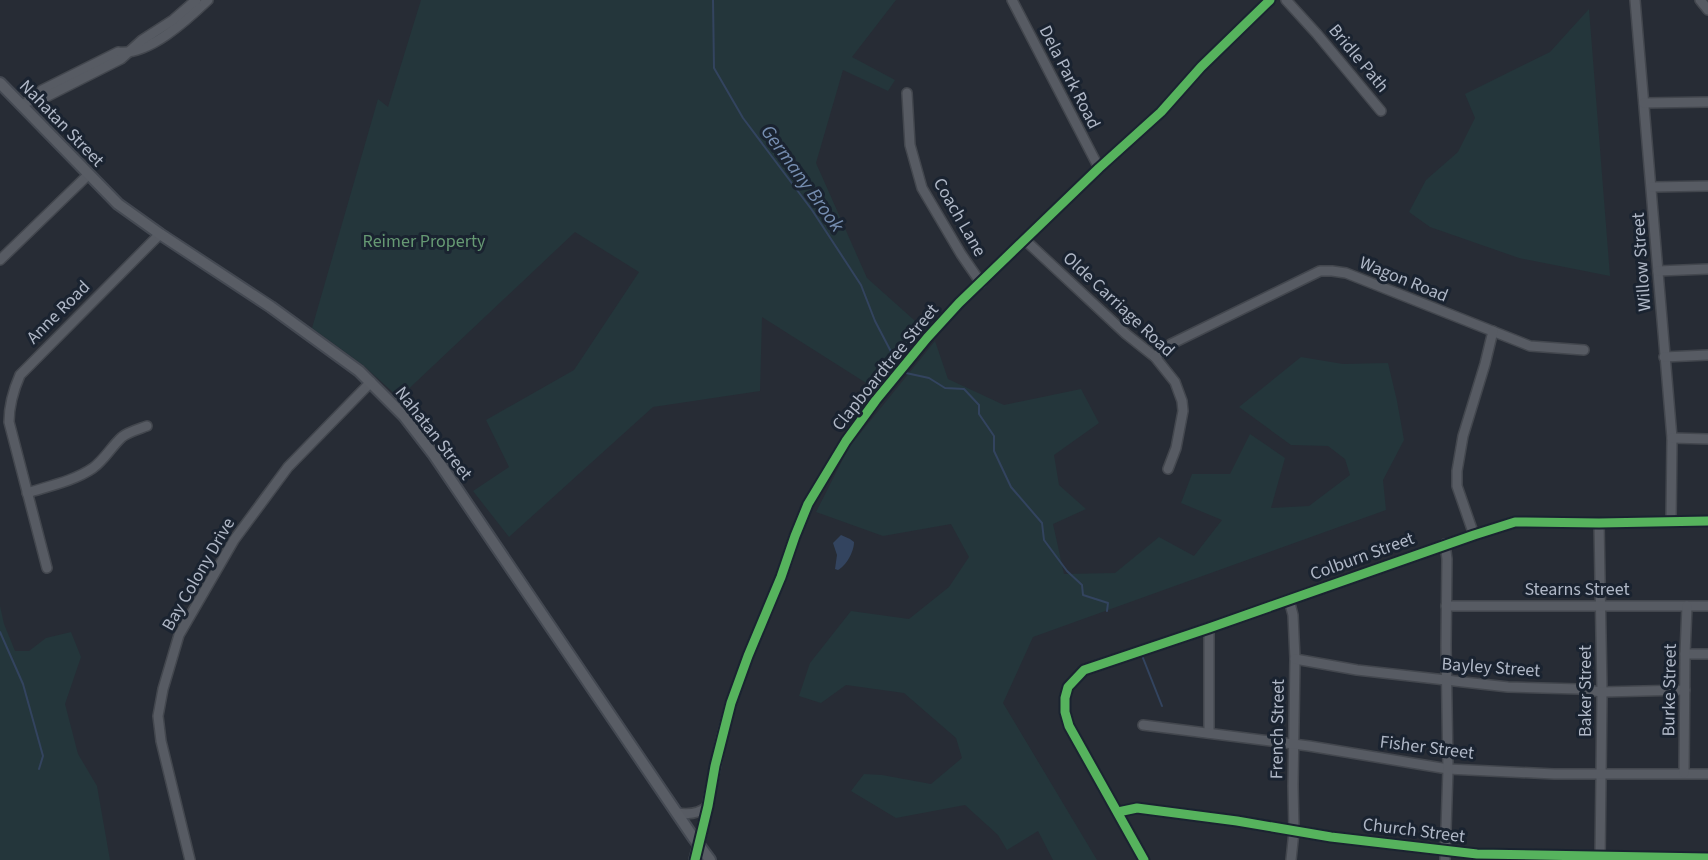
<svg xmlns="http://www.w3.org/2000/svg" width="1708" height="860" font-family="'Source Sans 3',sans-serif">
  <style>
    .green { fill: #24363b }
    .water { fill: #33445f }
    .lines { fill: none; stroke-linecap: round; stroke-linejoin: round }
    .stream { stroke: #33445f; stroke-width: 2 }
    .minor-casing { stroke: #43474e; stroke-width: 12 }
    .major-casing { stroke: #444952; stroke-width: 14 }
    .minor { stroke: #575b63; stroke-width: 9 }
    .major { stroke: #595d65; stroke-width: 10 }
    .cycleway-casing { stroke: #1a2330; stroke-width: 13 }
    .cycleway { stroke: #56b35d; stroke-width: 9 }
    .labels { text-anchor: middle; stroke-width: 6; stroke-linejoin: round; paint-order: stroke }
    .street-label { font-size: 18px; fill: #b0b8c7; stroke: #1a2330 }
    .park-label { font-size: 18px; fill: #669973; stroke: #1a2330 }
    .water-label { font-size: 20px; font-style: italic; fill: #768eb1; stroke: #1a2330 }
  </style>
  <rect width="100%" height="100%" fill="#272c35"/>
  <g class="green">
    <polygon points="421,0 896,0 852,57 895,80 888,91 843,70 816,163 867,278 923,328 874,388 762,317 760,391 653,407 509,537 473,491 509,467 486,420 574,370 639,272 575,232 399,398 363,365 312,328 378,99 388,107"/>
    <polygon points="1589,9 1610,276 1519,258 1430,227 1409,212 1426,180 1458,152 1475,118 1465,94 1550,52"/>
    <polygon points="935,341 948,379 1004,405 1081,389 1099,423 1054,455 1059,485 1086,509 1053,524 1064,574 1115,573 1159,537 1194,556 1222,520 1181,503 1192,474 1230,474 1250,434 1285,458 1271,508 1309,506 1350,475 1345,459 1328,446 1291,445 1239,407 1301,357 1343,364 1388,363 1397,401 1404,440 1383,480 1386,510 1033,637 1003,703 1097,860 1053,860 1038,831 1007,850 998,835 965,805 896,818 851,791 864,774 882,775 931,784 962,758 956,738 904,693 846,685 821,703 799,696 810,663 851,611 909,619 949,587 969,557 951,524 883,536 816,512 849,447"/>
    <polygon points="0,606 4,624 15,651 29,651 46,638 71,632 81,657 65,704 78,754 97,786 110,860 0,860"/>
  </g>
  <path class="water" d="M841,535L850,539L854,542C854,552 846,566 838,570L835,569L837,555L833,543Z"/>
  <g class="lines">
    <g class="stream">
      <polyline points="713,0 714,68 743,118 812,210 861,285 875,321 898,365"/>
      <polyline points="906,373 929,378 945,388 964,389 979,405 979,414 994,436 994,451 1011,487 1042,523 1044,540 1067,571 1082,585 1083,595 1108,603 1107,611"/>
      <polyline points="0,632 23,684 43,756 39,769"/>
      <polyline points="1143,658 1162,706"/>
    </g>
    <g class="minor-casing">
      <g id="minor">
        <polyline points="1012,0 1099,168"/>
        <polyline points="1286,0 1317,34 1381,111"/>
        <polyline points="1635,0 1672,438 1671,521"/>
        <polyline points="1700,0 1708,10"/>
        <polyline points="907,93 910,145 922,188 961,254 981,283"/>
        <path d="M36,98L42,90L118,52C148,56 187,20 208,0"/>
        <polyline points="1644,103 1708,102"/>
        <polyline points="21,105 36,98 46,97 121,59 142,40 173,20 196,0"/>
        <polyline points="1652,187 1708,186"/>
        <polyline points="1025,240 1126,334 1155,357 1175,382 1182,401 1183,411 1176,448 1168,469"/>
        <polyline points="0,260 89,174"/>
        <polyline points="1658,271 1708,269"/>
        <polyline points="1155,357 1171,344 1320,271 1332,271 1346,273 1530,346 1584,350"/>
        <polyline points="1664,357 1708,355"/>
        <polyline points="1672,438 1708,439"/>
        <path d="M27,493C49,486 74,481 93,468C105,459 111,447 122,437C128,432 139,429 147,426"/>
        <polyline points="1599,523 1602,692 1600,860"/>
        <polyline points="1474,535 1457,486 1457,471 1463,436 1485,364 1493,331"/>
        <path d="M47,568L9,422C9,405 13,391 20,375L160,234"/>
        <polyline points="1289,600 1293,615 1295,659 1293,786 1294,831 1291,860"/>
        <polyline points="1446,606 1708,606"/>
        <polyline points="1209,628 1209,733"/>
        <polyline points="1685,654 1708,654"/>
        <polyline points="1295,659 1357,670 1508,687 1579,689 1602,692 1685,690"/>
        <polyline points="1143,725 1309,746 1448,769 1554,774 1708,774"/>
        <polyline points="1684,773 1685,654 1687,606"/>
        <polyline points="1118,812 1137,808 1237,821 1331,837 1477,854 1708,858"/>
        <path d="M677,813C689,815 699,814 708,806"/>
        <polyline points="699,845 722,736 731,703 748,656 781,577 795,536 808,504 846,441 876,400 927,338 959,303 1099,168 1161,112 1201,67 1270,0"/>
        <polyline points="190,860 161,741 158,716 163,689 179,635 234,540 288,467 371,382"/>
        <polyline points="1144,860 1069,726 1065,712 1065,698 1068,687 1084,670 1209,628 1474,535 1515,522 1526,522 1599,523 1708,521"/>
        <polyline points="1445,860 1448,769 1446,646 1447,559 1445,544"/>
      </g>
    </g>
    <g class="major-casing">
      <g id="major">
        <polyline points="0,83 118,204 160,234 271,307 359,371 404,416 434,455 693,837 710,860"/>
        <polyline points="695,860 699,845"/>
      </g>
    </g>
    <use href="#minor" class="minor"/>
    <use href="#major" class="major"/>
    <g class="cycleway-casing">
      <g id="cycleway">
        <polyline points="1118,812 1137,808 1237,821 1331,837 1477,854 1708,858"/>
        <polyline points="695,860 708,806 715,766 731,703 748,656 781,577 795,536 808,504 846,441 876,400 927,338 959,303 1099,168 1161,112 1201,67 1270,0"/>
        <polyline points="1144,860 1069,726 1065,712 1065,698 1068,687 1084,670 1209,628 1474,535 1515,522 1526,522 1599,523 1708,521"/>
      </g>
    </g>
    <use href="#cycleway" class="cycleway"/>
  </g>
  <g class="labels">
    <g class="street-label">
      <text transform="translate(1359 58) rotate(50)" y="6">Bridle Path</text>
      <text transform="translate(1070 77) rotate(63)" y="6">Dela Park Road</text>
      <text transform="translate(62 123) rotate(46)" y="6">Nahatan Street</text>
      <text transform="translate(960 217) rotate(60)" y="6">Coach Lane</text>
      <text transform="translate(1641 262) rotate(-94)" y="6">Willow Street</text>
      <text transform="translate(1404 279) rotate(22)" y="6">Wagon Road</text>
      <text transform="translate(1119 304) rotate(43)" y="6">Olde Carriage Road</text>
      <text transform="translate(58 312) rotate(-45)" y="6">Anne Road</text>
      <text transform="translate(885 367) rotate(-51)" y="6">Clapboardtree Street</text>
      <text transform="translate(434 433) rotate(52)" y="6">Nahatan Street</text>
      <text transform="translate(1362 556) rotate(-20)" y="6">Colburn Street</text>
      <text transform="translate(198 574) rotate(-60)" y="6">Bay Colony Drive</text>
      <text x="1577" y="595">Stearns Street</text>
      <text transform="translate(1491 667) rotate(4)" y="6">Bayley Street</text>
      <text transform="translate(1669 690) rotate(-89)" y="6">Burke Street</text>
      <text transform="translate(1585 691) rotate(-90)" y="6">Baker Street</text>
      <text transform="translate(1277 729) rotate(-89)" y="6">French Street</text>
      <text transform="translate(1427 747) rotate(7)" y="6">Fisher Street</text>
      <text transform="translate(1414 830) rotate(7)" y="6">Church Street</text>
    </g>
    <g class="park-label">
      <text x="424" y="247">Reimer Property</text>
    </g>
    <g class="water-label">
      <text transform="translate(803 178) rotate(54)" y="7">Germany Brook</text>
    </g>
  </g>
</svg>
